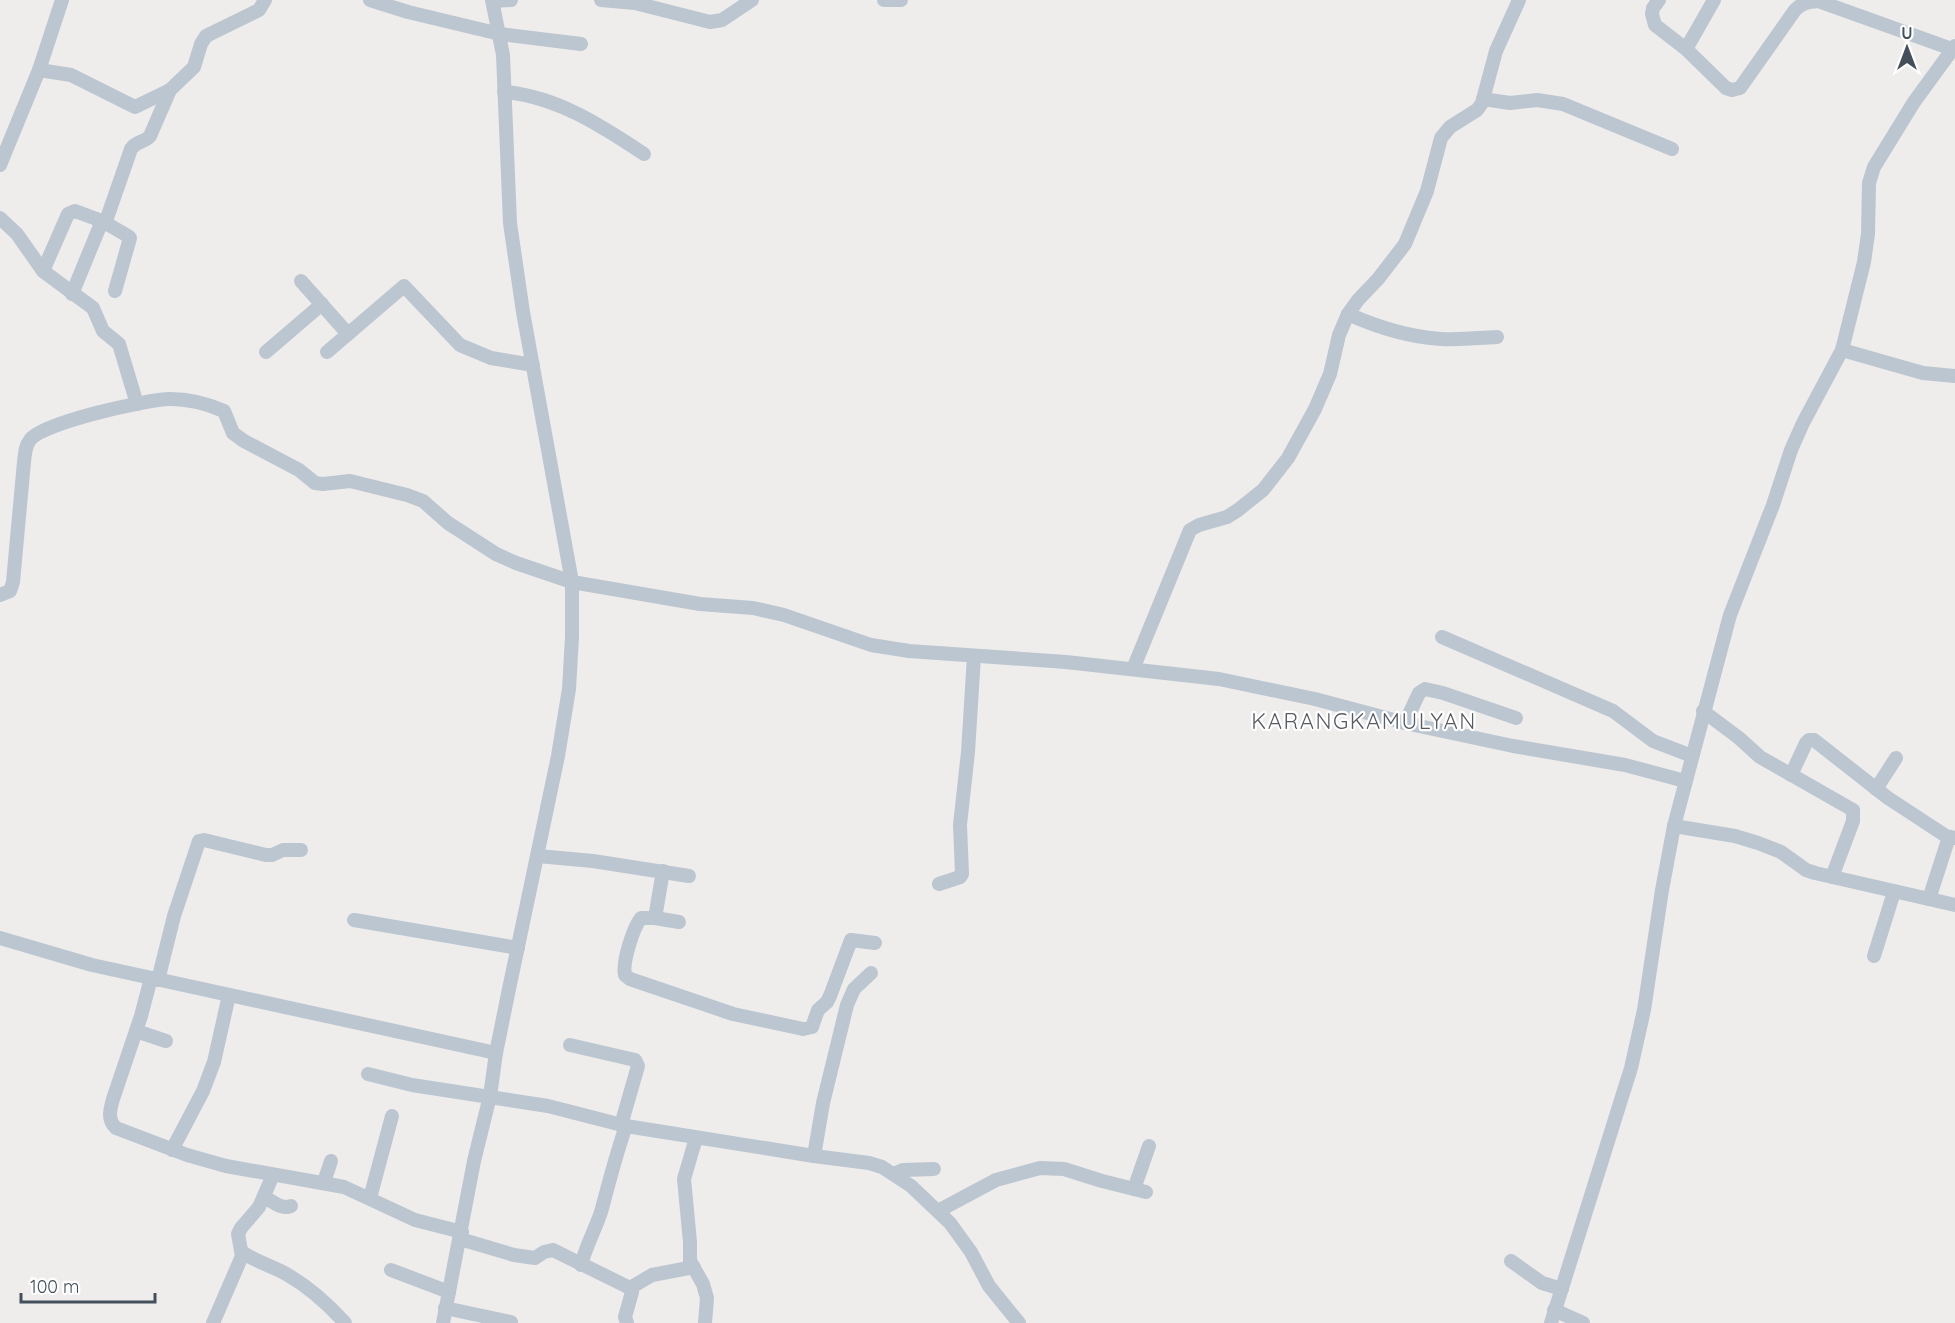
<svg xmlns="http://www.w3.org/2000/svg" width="1955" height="1323" font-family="Quicksand,sans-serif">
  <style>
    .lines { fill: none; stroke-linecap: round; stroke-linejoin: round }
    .minor { stroke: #bbc6d0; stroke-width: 14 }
    .labels { text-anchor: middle; stroke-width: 4.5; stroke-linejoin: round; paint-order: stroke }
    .quarter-label { font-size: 22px; letter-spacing: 1.5px; fill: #585c62; stroke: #fff }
  </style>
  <rect width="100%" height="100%" fill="#efecec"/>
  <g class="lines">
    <g class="minor">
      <polyline points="370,0 408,12 500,34 581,44"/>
      <polyline points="601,0 635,3 710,22 722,20 752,0"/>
      <polyline points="884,0 901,0"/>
      <path d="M1659,0L1653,8L1652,14L1655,25L1686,49L1726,88L1732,90L1740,88L1795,10C1802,3 1808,2 1818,1L1952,49"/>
      <polyline points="493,1 511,0"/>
      <polyline points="1686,49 1714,0"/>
      <polyline points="39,70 71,75 135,107 170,90"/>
      <path d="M504,92C556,96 602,126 644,154"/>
      <polyline points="1483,99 1510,103 1537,100 1563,104 1672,149"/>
      <polyline points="0,165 39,70 62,0"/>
      <polyline points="0,218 17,234 43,271 93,308 103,331 119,344 137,404"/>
      <path d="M43,271L68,214L75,211L102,221L107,218L131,149C136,141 144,143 150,136L170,90L194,67L201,44L206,36L259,10L265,0"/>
      <polyline points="301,281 348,334"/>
      <polyline points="72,294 102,221 128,236 130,238 115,291"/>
      <path d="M1348,314C1377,327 1409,337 1441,339C1460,340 1479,338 1497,337"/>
      <polyline points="1842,350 1923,373 1955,376"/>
      <polyline points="266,352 322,304"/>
      <polyline points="327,352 404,286 460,345 491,358 533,365"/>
      <path d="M0,595L10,591L13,582L24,462C25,454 25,446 30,440C41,423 148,399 170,399C188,399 208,404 224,411L233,433L244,441L299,470L315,483L323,484L350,481L407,495L423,501L448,523L496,554L516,563L572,582L700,604L753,608L784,615L871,645L909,651L1066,662L1219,679L1315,699L1405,723L1513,746L1625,765L1685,781"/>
      <polyline points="1442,637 1613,711 1653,741 1692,756"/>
      <polyline points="1133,669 1190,530 1199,525 1227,517 1238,510 1263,490 1288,458 1315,409 1330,374 1339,335 1348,314 1358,300 1378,279 1405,244 1427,191 1441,138 1450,127 1477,110 1482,103 1496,51 1519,0"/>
      <polyline points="1703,711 1739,738 1760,757 1853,810 1853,821 1832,877"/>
      <polyline points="1405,723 1419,693 1425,689 1443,693 1516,718"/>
      <polyline points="1791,775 1806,743 1809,740 1814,740 1888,798 1946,836 1955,838"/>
      <polyline points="1876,789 1896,758"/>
      <polyline points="1674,826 1735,836 1758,843 1781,852 1806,870 1815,873 1955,905"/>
      <polyline points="538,856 593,861 689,876"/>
      <polyline points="663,871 655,918 679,922"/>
      <polyline points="939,884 960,877 962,874 960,825 968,752 974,656"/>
      <polyline points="1929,899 1949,837"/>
      <path d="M655,918H641C633,928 622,963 625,975L630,979L733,1014L803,1029L812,1027L818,1010L827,1002L830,996L851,940L875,943"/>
      <polyline points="354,920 518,948"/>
      <polyline points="0,938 92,965 496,1053"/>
      <polyline points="1874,956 1894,892"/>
      <path d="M151,978L141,1016L113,1099C110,1110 107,1120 116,1128L187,1155L226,1166L344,1187L415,1220L462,1232"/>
      <polyline points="158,980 174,916 199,841 204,840 266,855 272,855 283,850 301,850"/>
      <polyline points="136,1031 166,1041"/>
      <polyline points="570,1045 635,1060 638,1066 621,1125"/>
      <polyline points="368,1074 412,1085 548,1106 626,1126 814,1156 869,1163 882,1167 911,1186 950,1223 971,1252 989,1286 1019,1323"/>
      <polyline points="696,1138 684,1179 690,1242 690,1261 703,1284 707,1298 705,1323"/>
      <polyline points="172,1150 203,1091 214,1062 229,995"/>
      <polyline points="814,1156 823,1103 847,1005 854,989 871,973"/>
      <polyline points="894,1174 903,1170 934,1169"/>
      <polyline points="324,1182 331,1161"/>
      <polyline points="1134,1189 1149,1146"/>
      <path d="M264,1197C273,1201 281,1210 291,1206"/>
      <polyline points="370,1198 392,1116"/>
      <polyline points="938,1211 996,1180 1040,1168 1064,1169 1102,1181 1146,1192"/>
      <polyline points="460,1239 514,1255 535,1258 544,1252 553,1250 630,1288 632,1292 625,1317 627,1323"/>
      <path d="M242,1252C256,1262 273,1266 288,1275C310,1288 328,1304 345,1323"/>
      <polyline points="1511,1261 1542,1283 1562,1289"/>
      <path d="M581,1265C586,1246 595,1230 601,1212C609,1183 616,1154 626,1126"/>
      <polyline points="391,1270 449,1292"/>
      <polyline points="630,1288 652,1275 694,1267"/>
      <polyline points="445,1308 511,1322"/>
      <polyline points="1554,1310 1583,1323"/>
      <polyline points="213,1323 242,1256 238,1234 241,1228 259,1207 273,1175"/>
      <polyline points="443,1323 474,1161 490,1096 496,1053 509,989 558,756 569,689 572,637 572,582 523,312 510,223 503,55 492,0"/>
      <polyline points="1551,1323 1631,1068 1644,1010 1662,890 1674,826 1730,615 1773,505 1791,450 1803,423 1842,350 1864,262 1868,234 1869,183 1874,167 1914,102 1955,46"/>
    </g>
  </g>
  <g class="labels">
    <g class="quarter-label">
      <text x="1364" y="729">KARANGKAMULYAN</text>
    </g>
  </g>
  <g transform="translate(1907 48)" stroke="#ffffff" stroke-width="4.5" paint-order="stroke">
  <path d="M0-4.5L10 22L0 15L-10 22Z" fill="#434f5b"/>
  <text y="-9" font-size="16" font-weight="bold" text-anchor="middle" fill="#434f5b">U</text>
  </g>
  <path d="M21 1293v9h134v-9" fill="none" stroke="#434f5b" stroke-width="3"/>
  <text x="30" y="1293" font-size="18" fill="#434f5b" stroke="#ffffff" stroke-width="4.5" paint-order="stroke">100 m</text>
</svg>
